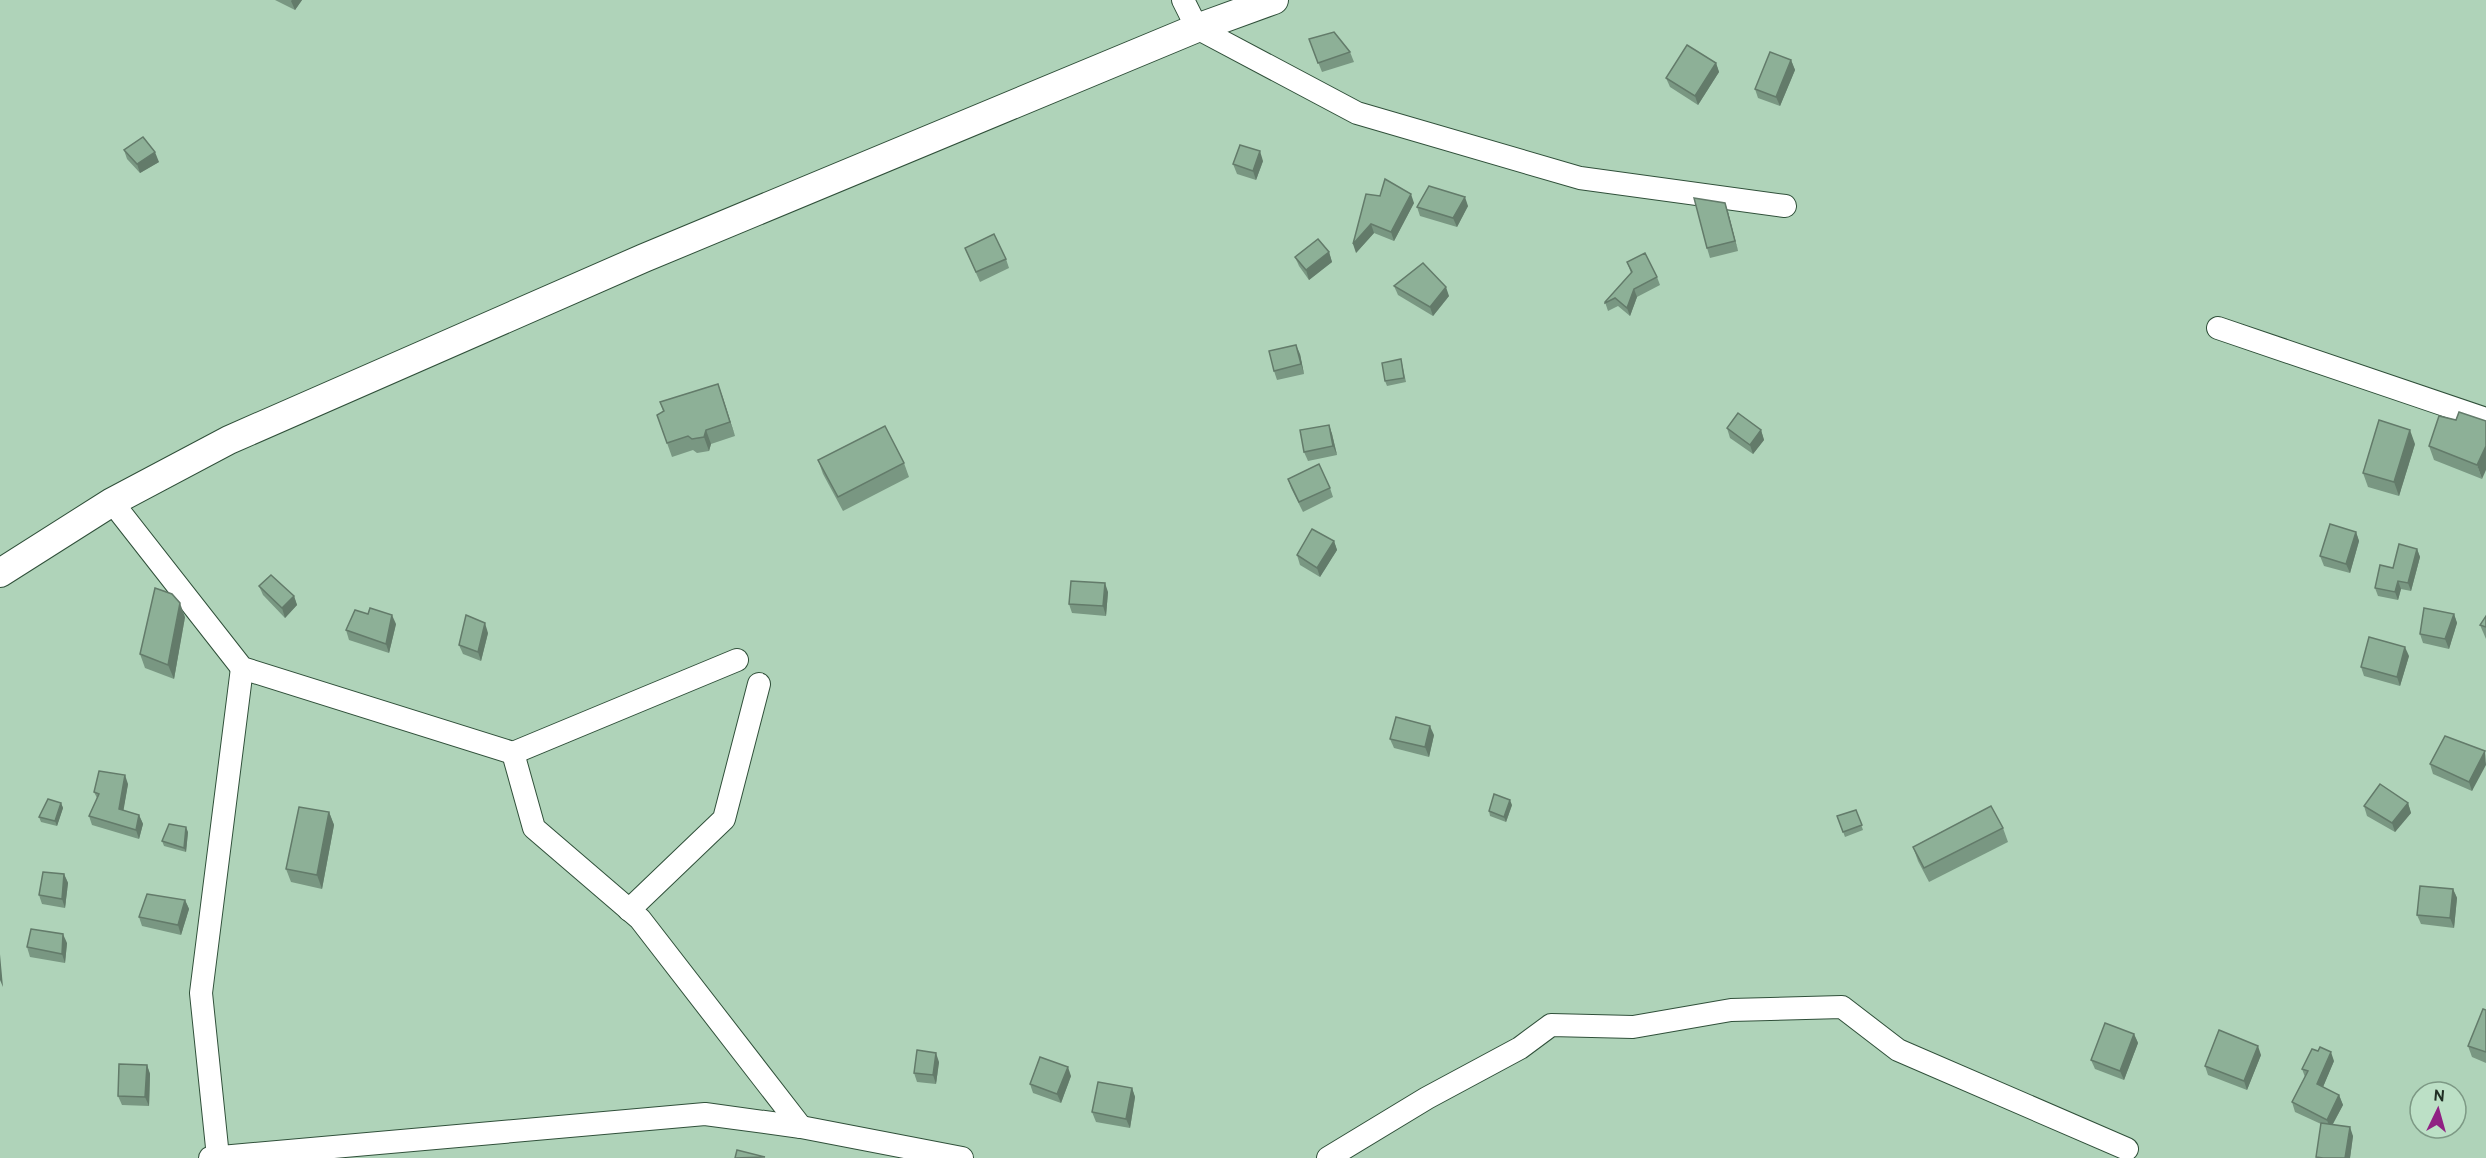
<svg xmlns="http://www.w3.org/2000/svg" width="2486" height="1158" font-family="Overpass,sans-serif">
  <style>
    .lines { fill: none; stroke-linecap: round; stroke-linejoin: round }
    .minor-casing { stroke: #30503a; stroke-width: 24 }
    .tertiary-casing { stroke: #30503a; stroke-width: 30 }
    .minor { stroke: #fff; stroke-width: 22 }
    .tertiary { stroke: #fff; stroke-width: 28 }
    .wall { fill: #799782 }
    .shaded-wall { fill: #637b6a }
    .building { fill: #8db097; stroke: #637b6a; stroke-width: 1.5 }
  </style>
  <rect width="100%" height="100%" fill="#afd3b9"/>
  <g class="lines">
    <g class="minor-casing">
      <g id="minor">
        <polyline points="1183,0 1197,28 1357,113 1580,178 1785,206"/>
        <polyline points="2218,328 2486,419"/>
        <polyline points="112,502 242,668 513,753 737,660"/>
        <polyline points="513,753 534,828 640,919 801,1127"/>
        <polyline points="629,910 724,819 759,684"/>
        <polyline points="218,1157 201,993 242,668"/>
        <polyline points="210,1158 705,1114 801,1127 962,1158"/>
        <polyline points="1328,1158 1427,1098 1520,1048 1551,1025 1633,1027 1731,1010 1842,1007 1898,1050 2127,1149"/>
      </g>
    </g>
    <g class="tertiary-casing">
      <polyline id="tertiary" points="0,573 112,502 229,440 644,258 1197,28 1274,0"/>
    </g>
    <use href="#minor" class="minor"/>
    <use href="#tertiary" class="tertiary"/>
  </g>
  <g class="wall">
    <polygon points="275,0 302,0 295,10"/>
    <polygon points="1309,39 1350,52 1354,62 1322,72"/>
    <polygon points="1791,60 1795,70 1780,106 1758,98 1755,89"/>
    <polygon points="1716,63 1719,72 1698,105 1670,87 1666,78"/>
    <polygon points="124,150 159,162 140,173 127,159"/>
    <polygon points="1263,161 1256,180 1237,174 1233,164"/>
    <polygon points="1366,194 1414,203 1394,241 1374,233 1356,253"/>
    <polygon points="1468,206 1457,227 1420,216 1417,207"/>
    <polygon points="1728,212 1738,251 1710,258 1707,248"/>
    <polygon points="965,248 1006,259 1009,268 980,282"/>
    <polygon points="1329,252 1332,262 1309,280 1299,266 1295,257"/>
    <polygon points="1627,262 1657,277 1660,285 1637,297 1630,316 1618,306 1608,311 1605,302 1631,273"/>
    <polygon points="1394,286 1449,296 1433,316 1398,295"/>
    <polygon points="1300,354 1304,374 1277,380 1274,371"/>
    <polygon points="1401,359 1406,382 1387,386 1385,381"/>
    <polygon points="718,384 735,436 711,444 709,451 697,453 693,450 672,457 667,443 663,411 660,402"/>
    <polygon points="2459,412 2482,479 2434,460 2429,446 2456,420"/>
    <polygon points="1329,425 1332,434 1337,455 1308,461 1304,452"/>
    <polygon points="1727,428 1761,430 1764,440 1753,454 1730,438"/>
    <polygon points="2415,444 2399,496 2368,487 2363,473"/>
    <polygon points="818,460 904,463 909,477 843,511 823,474"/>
    <polygon points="1288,479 1330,488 1333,497 1303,512 1291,488"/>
    <polygon points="2356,532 2359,541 2350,573 2324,566 2320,556"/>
    <polygon points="1334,541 1337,550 1320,577 1300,565 1297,555"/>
    <polygon points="2417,549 2420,557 2411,591 2401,589 2398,600 2378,596 2375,588 2393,568"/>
    <polygon points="259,586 294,596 297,605 285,618 263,595"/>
    <polygon points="1108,592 1106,616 1072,613 1069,604"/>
    <polygon points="2454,614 2457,623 2449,649 2423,643 2420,634"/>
    <polygon points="2486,616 2486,639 2480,625"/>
    <polygon points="185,617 174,679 145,668 140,654"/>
    <polygon points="396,624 389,653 349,640 346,630"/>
    <polygon points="488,633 481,661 463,654 459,645"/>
    <polygon points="2409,656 2400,686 2364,676 2361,667"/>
    <polygon points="1434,735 1429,757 1394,748 1390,739"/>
    <polygon points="2485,751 2472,791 2433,774 2430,764"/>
    <polygon points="128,784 123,811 139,815 143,824 139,839 92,825 89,816 97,798 94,792"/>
    <polygon points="61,803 63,808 57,826 41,822 39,817"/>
    <polygon points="2408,803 2411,813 2395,832 2367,816 2364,806"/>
    <polygon points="1512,805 1506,822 1490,816 1489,811"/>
    <polygon points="1856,810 1863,830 1845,837 1837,816"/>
    <polygon points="329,812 334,825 322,889 291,882 286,869"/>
    <polygon points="2003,828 2008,842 1929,882 1918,861 1913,847"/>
    <polygon points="188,832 186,852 164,846 162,841"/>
    <polygon points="64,874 68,883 65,908 42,904 39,895"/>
    <polygon points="2453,889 2457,898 2454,928 2421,924 2417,915"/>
    <polygon points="185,900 189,909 181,935 142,926 139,917"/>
    <polygon points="67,943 65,963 30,957 27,947"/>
    <polygon points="2486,1010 2486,1063 2472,1057 2468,1046"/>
    <polygon points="2134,1034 2138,1043 2124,1080 2095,1069 2091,1060"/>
    <polygon points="2261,1055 2247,1090 2208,1075 2205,1066"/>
    <polygon points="2334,1061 2323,1087 2339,1095 2343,1105 2333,1124 2353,1136 2350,1158 2316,1158 2321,1124 2295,1112 2292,1102 2305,1077 2302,1069"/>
    <polygon points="939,1062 936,1084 917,1082 914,1073"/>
    <polygon points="147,1065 150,1074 149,1106 122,1105 118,1096"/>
    <polygon points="1071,1076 1061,1103 1033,1093 1030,1084"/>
    <polygon points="1132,1088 1135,1097 1130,1128 1096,1122 1092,1112"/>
  </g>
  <g class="shaded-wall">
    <polygon points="292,0 302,0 295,10 291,1"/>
    <polygon points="1791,60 1795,70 1780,106 1776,97"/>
    <polygon points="1716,63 1719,72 1698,105 1695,96"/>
    <polygon points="1260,151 1263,161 1256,180 1253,171"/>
    <polygon points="155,152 159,162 140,173 137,164"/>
    <polygon points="1411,194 1414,203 1394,241 1391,232"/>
    <polygon points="1465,197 1468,206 1457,227 1453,218"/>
    <polygon points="1725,203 1728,212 1738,251 1735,241"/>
    <polygon points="1371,224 1374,233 1356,253 1353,244"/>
    <polygon points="1329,252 1332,262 1309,280 1306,270"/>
    <polygon points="1446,287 1449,296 1433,316 1430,307"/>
    <polygon points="1634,289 1637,297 1630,316 1627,308"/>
    <polygon points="1296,345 1300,354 1304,374 1301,364"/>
    <polygon points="718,384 723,398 735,436 730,422"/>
    <polygon points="1329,425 1332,434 1337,455 1333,446"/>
    <polygon points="706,430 711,444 709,451 704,437"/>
    <polygon points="1761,430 1764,440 1753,454 1750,445"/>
    <polygon points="2410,430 2415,444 2399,496 2394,482"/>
    <polygon points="2486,446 2486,470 2482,479 2477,465"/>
    <polygon points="2356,532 2359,541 2350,573 2346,564"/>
    <polygon points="1334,541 1337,550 1320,577 1317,568"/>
    <polygon points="2417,549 2420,557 2411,591 2408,583"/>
    <polygon points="2398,581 2401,589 2398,600 2395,592"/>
    <polygon points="1105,583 1108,592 1106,616 1103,606"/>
    <polygon points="294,596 297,605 285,618 282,608"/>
    <polygon points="180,603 185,617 174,679 168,665"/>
    <polygon points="2454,614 2457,623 2449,649 2445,639"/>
    <polygon points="392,615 396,624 389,653 386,644"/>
    <polygon points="485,623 488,633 481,661 478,652"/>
    <polygon points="2405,647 2409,656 2400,686 2397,677"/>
    <polygon points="1430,726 1434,735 1429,757 1425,747"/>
    <polygon points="2485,751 2486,765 2472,791 2469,782"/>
    <polygon points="125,775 128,784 122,819 119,809"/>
    <polygon points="1510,800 1512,805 1506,822 1504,817"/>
    <polygon points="61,803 63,808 57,826 55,821"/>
    <polygon points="2408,803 2411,813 2395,832 2392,823"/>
    <polygon points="329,812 334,825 322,889 317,875"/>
    <polygon points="139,815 143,824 139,839 136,830"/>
    <polygon points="186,827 188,832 186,852 184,848"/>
    <polygon points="64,874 68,883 65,908 62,899"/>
    <polygon points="2453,889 2457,898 2454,928 2450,918"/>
    <polygon points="185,900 189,909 181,935 178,925"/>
    <polygon points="63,934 67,943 65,963 62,954"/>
    <polygon points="0,954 3,987 0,980"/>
    <polygon points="2134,1034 2138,1043 2124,1080 2120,1071"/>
    <polygon points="2258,1046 2261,1055 2247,1090 2244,1081"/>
    <polygon points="2331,1052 2334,1061 2320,1094 2317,1084"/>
    <polygon points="936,1053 939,1062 936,1084 933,1075"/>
    <polygon points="147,1065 150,1074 149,1106 145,1097"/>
    <polygon points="1068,1067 1071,1076 1061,1103 1057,1094"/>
    <polygon points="1132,1088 1135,1097 1130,1128 1126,1119"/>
    <polygon points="2339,1095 2343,1105 2330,1129 2327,1120"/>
    <polygon points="2350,1127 2353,1136 2350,1158 2345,1158"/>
  </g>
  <g class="building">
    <polygon points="1334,32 1350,52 1318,63 1309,39"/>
    <polygon points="1687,45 1716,63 1695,96 1666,78"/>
    <polygon points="1770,52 1791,60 1776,97 1755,89"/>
    <polygon points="143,137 155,152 137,164 124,150"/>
    <polygon points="1240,145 1260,151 1253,171 1233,164"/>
    <polygon points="1385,179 1411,194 1391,232 1371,224 1353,244 1366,194 1380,196"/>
    <polygon points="1429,186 1465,197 1453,218 1417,207"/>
    <polygon points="1694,198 1725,203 1735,241 1707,248"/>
    <polygon points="994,234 1006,259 976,272 965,248"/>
    <polygon points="1318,239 1329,252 1306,270 1295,257"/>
    <polygon points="1645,253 1657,277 1634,289 1627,308 1615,298 1605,303 1605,302 1632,272 1627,262"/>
    <polygon points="1423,263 1446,287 1430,307 1394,286"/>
    <polygon points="1296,345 1301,364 1274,371 1269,351"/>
    <polygon points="1401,359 1404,378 1385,381 1382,363"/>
    <polygon points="718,384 730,422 706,430 704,437 692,439 688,436 667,443 657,415 664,411 660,402"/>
    <polygon points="2459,412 2486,421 2486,446 2477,465 2429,446 2439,416 2456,420"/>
    <polygon points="1738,413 1761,430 1750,445 1727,428"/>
    <polygon points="2379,420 2410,430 2394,482 2363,473"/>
    <polygon points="1329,425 1333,446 1304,452 1300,430"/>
    <polygon points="885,426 904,463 838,497 818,460"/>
    <polygon points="1319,464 1330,488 1299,502 1288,479"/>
    <polygon points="2330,524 2356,532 2346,564 2320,556"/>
    <polygon points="1312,529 1334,541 1317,568 1297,555"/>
    <polygon points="2399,544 2417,549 2408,583 2398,581 2395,592 2375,588 2380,565 2393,568"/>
    <polygon points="271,575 294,596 282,608 259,586"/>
    <polygon points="1071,581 1105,583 1103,606 1069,604"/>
    <polygon points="155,588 172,594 180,603 168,665 140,654"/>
    <polygon points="370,608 392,615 386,644 346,630 355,610 368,614"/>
    <polygon points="2424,608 2454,614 2445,639 2420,634"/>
    <polygon points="466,615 485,623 478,652 459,645"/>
    <polygon points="2486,616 2486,627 2480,625"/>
    <polygon points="2369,637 2405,647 2397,677 2361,667"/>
    <polygon points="1396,717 1430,726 1425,747 1390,739"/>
    <polygon points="2445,736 2485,751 2469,782 2430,764"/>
    <polygon points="99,771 125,775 119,809 139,815 136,830 89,816 99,794 94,792"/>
    <polygon points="2380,784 2408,803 2392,823 2364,806"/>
    <polygon points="1494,794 1510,800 1504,817 1489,811"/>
    <polygon points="48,799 61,803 55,821 39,817"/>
    <polygon points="1991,806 2003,828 1924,868 1913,847"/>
    <polygon points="299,807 329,812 317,875 286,869"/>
    <polygon points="1856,810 1862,825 1843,832 1837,816"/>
    <polygon points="169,824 186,827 184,848 162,841"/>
    <polygon points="43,872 64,874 62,899 39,895"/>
    <polygon points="2420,886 2453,889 2450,918 2417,915"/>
    <polygon points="147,894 185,900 178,925 139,917"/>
    <polygon points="31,929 63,934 62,954 27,947"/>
    <polygon points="2483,1009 2486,1010 2486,1052 2468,1046"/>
    <polygon points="2105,1023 2134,1034 2120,1071 2091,1060"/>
    <polygon points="2219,1030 2258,1046 2244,1081 2205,1066"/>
    <polygon points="2320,1047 2331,1052 2317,1084 2339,1095 2327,1120 2292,1102 2308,1071 2302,1069 2312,1049 2318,1051"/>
    <polygon points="917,1050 936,1053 933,1075 914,1073"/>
    <polygon points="1040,1057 1068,1067 1057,1094 1030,1084"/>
    <polygon points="119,1064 147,1065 145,1097 118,1096"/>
    <polygon points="1098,1082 1132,1088 1126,1119 1092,1112"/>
    <polygon points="2321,1123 2350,1127 2345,1158 2323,1158 2316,1157"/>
    <polygon points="737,1150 765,1157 735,1158"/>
  </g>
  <g transform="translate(2438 1110) rotate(5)"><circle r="28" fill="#bce0c6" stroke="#7d9985" stroke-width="1.5"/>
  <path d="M0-4.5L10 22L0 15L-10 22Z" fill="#902183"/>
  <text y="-9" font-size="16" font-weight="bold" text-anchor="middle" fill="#1f2e23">N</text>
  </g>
</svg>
